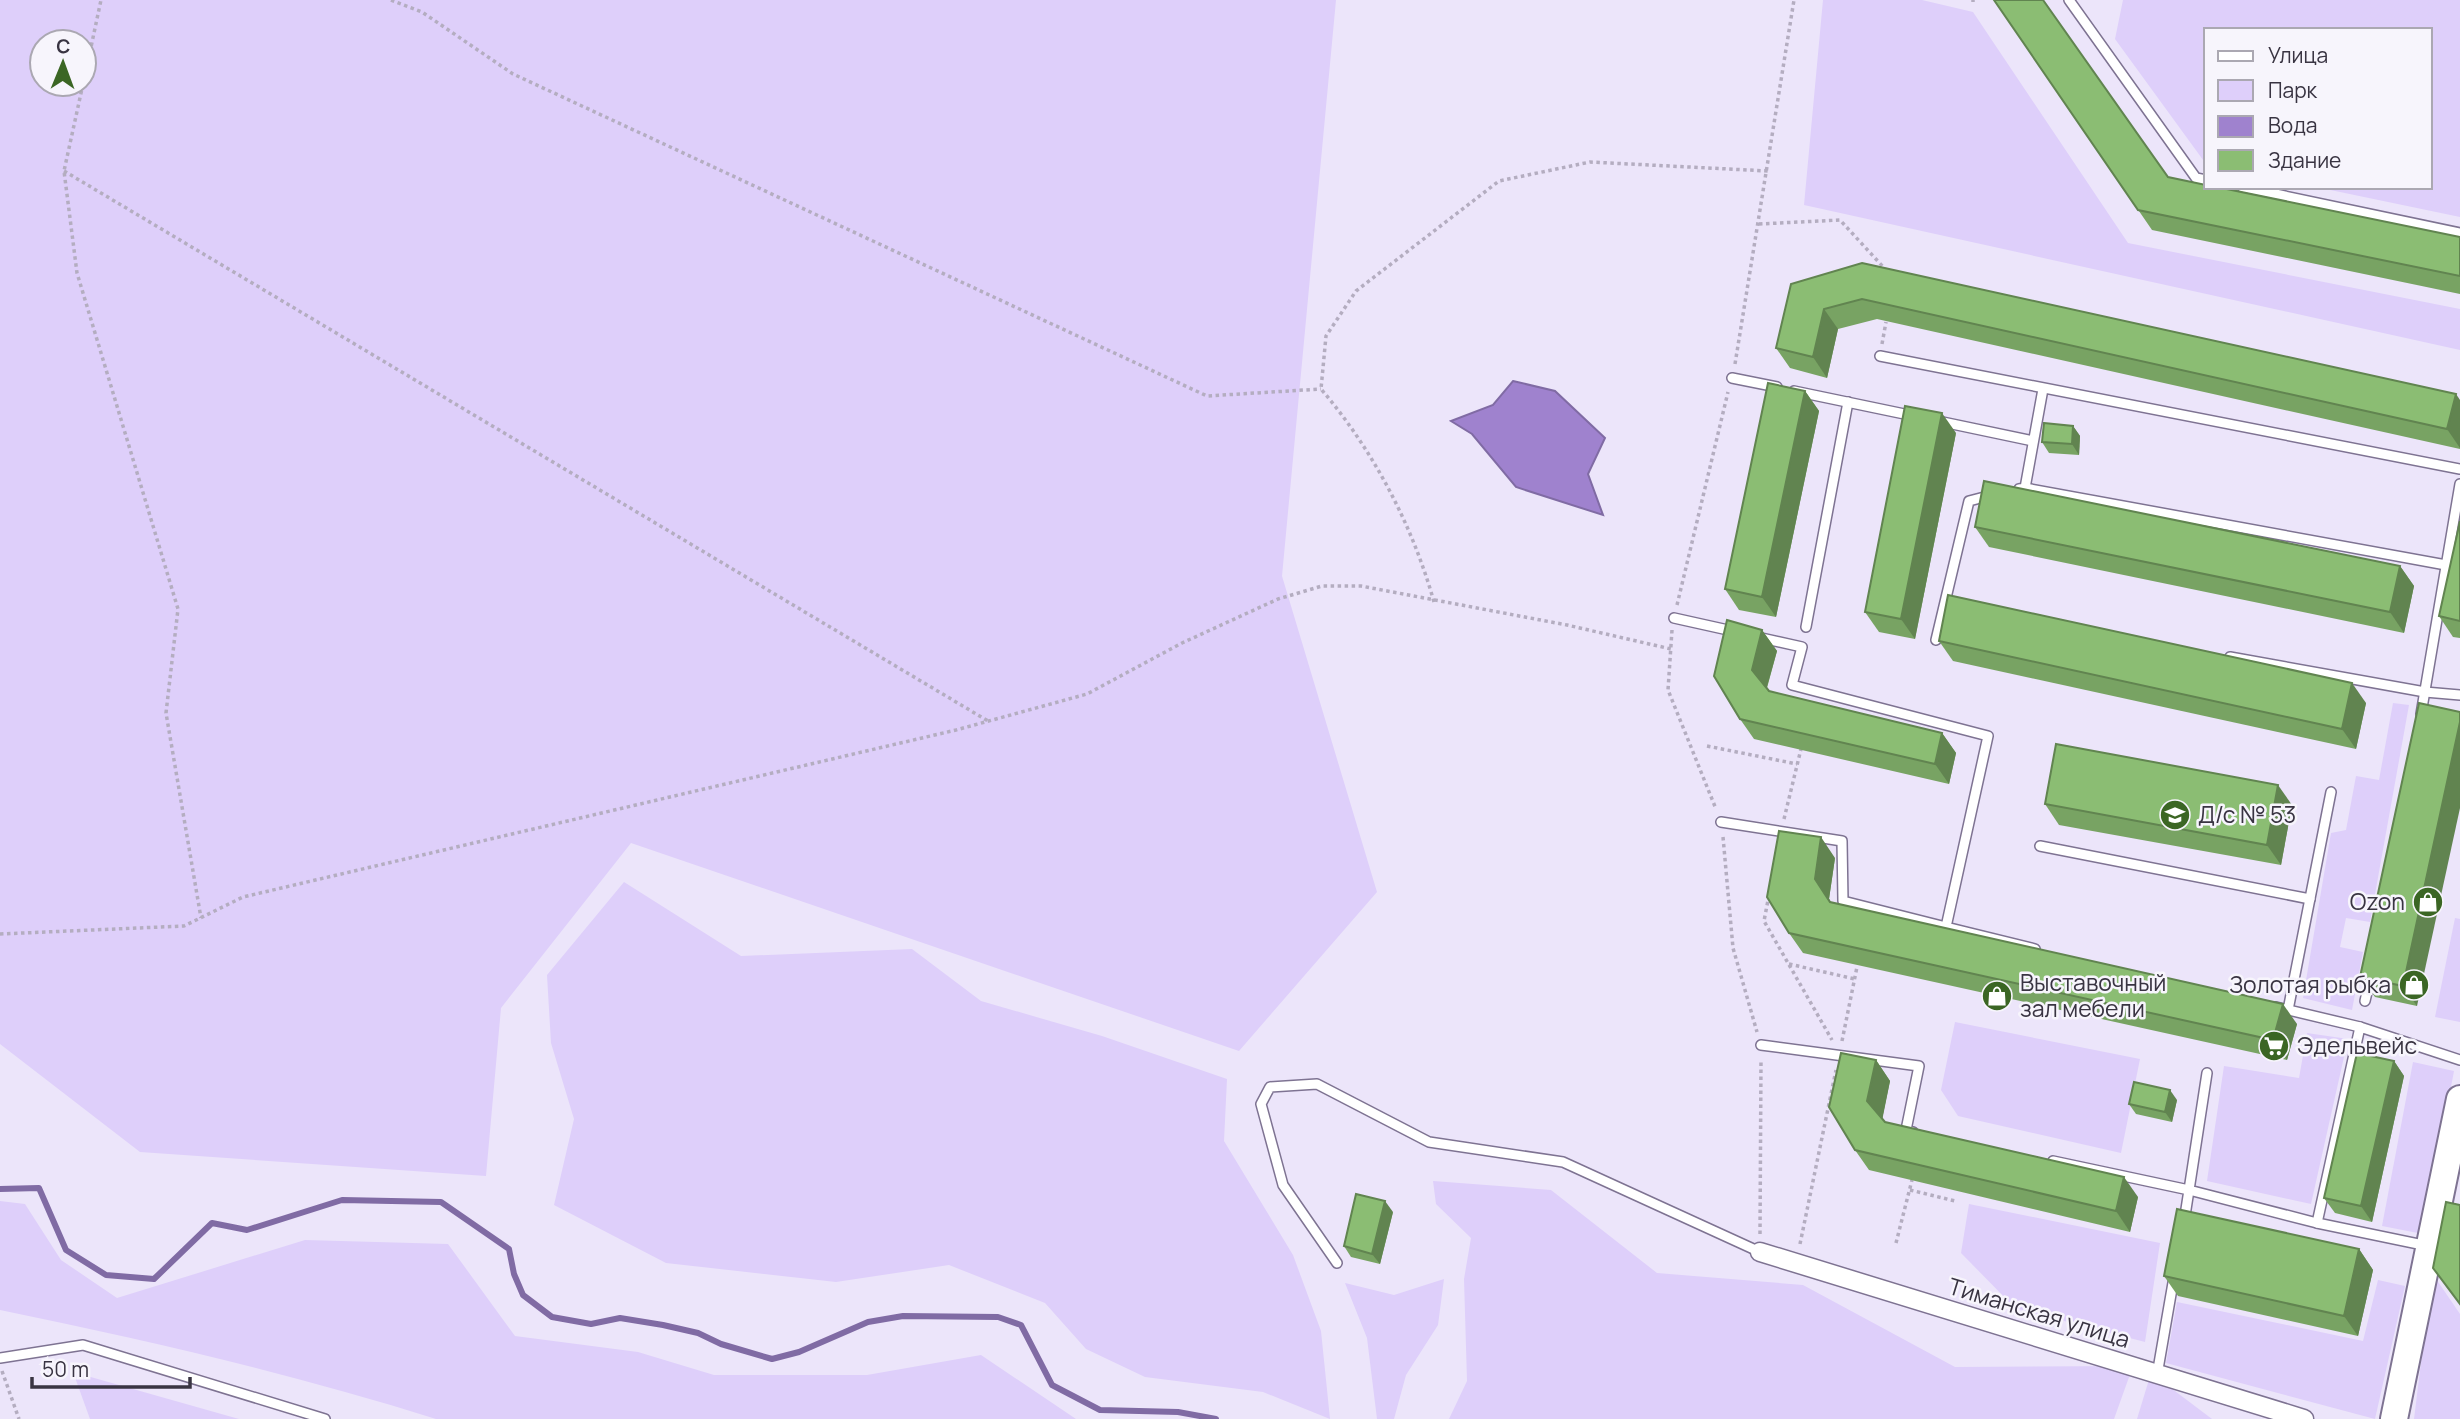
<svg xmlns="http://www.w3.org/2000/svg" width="2460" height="1419" font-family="Manrope,sans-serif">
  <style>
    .green { fill: #decffa; fill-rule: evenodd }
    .water { fill: #9f82ce; stroke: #806ba4; stroke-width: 2 }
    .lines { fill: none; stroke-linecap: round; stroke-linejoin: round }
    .stream { stroke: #806ba4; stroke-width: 6 }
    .lane-casing { stroke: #7e7392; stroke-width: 12 }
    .street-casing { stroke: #7e7392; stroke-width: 21 }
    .secondary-casing { stroke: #7e7392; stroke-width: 30 }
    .path { stroke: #b4adc0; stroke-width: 3.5; stroke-dasharray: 3.5 3.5; stroke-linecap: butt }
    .lane { stroke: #fff; stroke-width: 9 }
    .street { stroke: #fff; stroke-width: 18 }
    .secondary { stroke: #fff; stroke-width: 26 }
    .wall { fill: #78a363 }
    .shaded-wall { fill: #618450 }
    .building { fill: #8bbd73; stroke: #618450; stroke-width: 2 }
    .labels { text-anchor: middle; stroke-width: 5; stroke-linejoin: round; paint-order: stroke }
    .poi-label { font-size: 23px; fill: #393442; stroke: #f7f5fc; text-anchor: start }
    .street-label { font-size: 23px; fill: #393442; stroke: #f7f5fc }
  </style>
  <rect width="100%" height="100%" fill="#ece5fa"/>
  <g class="green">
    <path d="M0,0H1336L1282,576L1377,892L1239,1051L631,843L501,1008L486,1176L140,1152L0,1044ZM42,42H84V84H42Z"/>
    <polygon points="1823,0 1922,0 1973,12 2128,243 2460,309 2460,350 1804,205"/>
    <polygon points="2123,0 2460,0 2460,217 2316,187 2430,187 2430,30 2206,30 2206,164 2115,39"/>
    <polygon points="2393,703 2409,705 2370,922 2346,918 2340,947 2363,952 2352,1010 2303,998 2331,833 2346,830 2356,776 2379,780"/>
    <polygon points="624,882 741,956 912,949 981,1001 1102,1036 1227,1079 1224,1141 1293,1255 1321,1331 1330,1419 1263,1392 1145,1377 1086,1349 1045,1303 949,1265 836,1282 666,1263 554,1205 574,1119 551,1043 547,975"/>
    <polygon points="2455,918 2460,919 2460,1022 2435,1017"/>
    <polygon points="1955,1022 2140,1059 2121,1153 1958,1116 1941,1090"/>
    <polygon points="2307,1033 2348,1039 2311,1204 2207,1181 2224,1066 2299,1078"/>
    <polygon points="2413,1062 2454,1071 2423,1234 2382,1226"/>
    <polygon points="1433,1181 1551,1190 1657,1273 1803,1285 1955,1367 2133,1366 2114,1419 1449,1419 1467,1381 1464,1279 1471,1238 1436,1204"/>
    <path d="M0,1201L25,1204L61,1260L117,1298L305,1240L448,1244L515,1336L638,1352L714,1375H867L981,1355L1076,1419H436C292,1374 147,1340 0,1310Z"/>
    <polygon points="1969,1204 2160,1243 2145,1342 2015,1308 1961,1253"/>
    <polygon points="2432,1273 2460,1314 2460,1419 2414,1419"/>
    <polygon points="1444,1279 1438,1325 1406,1375 1394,1419 1377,1419 1367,1338 1345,1283 1394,1295"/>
    <polygon points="2378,1280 2405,1286 2375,1419 2166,1363 2177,1302 2363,1341"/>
    <polygon points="73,1372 239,1419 90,1419"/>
    <polygon points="2151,1373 2212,1419 2137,1419"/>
  </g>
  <polygon class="water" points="1513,381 1555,391 1605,438 1588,474 1603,515 1516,487 1472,434 1451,421 1493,405"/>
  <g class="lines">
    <polyline class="stream" points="0,1189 39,1188 66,1250 106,1275 154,1279 212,1223 247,1230 342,1200 441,1202 509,1249 514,1274 523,1295 552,1317 591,1324 620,1318 663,1325 698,1333 721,1344 772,1359 799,1352 868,1322 903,1316 998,1317 1021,1325 1052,1385 1100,1410 1178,1412 1216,1419"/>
    <g class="lane-casing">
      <g id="lane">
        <polyline points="2069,0 2196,178 2206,180"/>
        <polyline points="2242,187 2460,233"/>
        <polyline points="1880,356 2460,469"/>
        <polyline points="1732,378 1777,387"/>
        <polyline points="1794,391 1914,416"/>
        <polyline points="1938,421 2033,441"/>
        <polyline points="2025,488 2446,565"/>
        <polyline points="2019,489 2025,488 2043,389"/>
        <polyline points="1674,618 1737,632"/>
        <polyline points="1806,627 1848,402"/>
        <polyline points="1757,637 1802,647 1792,685 1988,736 1946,927 2035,949"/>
        <polyline points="1936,640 1969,501 1992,495"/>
        <polyline points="2230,657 2425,692 2460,695"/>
        <polyline points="2421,714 2460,484"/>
        <polyline points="1721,822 1842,841 1843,901 1946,927"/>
        <polyline points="2040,846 2310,899"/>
        <polyline points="2365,1001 2370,979"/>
        <polyline points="2276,1007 2360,1027"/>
        <polyline points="2288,1010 2331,792"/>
        <polyline points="1761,1045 1919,1066 1906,1130 1913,1132"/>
        <polyline points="2207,1073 2189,1190 2317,1223 2428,1246"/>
        <polyline points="2053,1161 2189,1190 2184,1222"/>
        <polyline points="2317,1223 2360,1027 2460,1060"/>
        <polyline points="1337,1263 1283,1185 1261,1104 1270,1087 1317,1084 1429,1142 1563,1162 1760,1252"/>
        <polyline points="0,1358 83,1345 325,1419"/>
        <polyline points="2157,1375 2174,1277"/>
      </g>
    </g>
    <g class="street-casing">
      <polyline id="street" points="1760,1252 2304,1419"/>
    </g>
    <g class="secondary-casing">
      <polyline id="secondary" points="2394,1419 2460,1099"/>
    </g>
    <g class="path">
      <polyline points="391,0 422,12 513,74 1207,396 1321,389"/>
      <polyline points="1973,2 1973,0"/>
      <polyline points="84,80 101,0"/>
      <polyline points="83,84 64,171 77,273 178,609 166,713 201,918"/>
      <polyline points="64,171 988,721"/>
      <polyline points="1759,224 1840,220 1886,270"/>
      <polyline points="1882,344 1886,322"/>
      <polyline points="1735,364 1794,0"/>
      <path d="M1434,602C1412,524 1373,450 1321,389L1326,336L1356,291L1499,181L1590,162L1768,171"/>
      <polyline points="1677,605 1728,392"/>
      <polyline points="1672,630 1668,690 1716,809"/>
      <polyline points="1707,746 1797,764"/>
      <polyline points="1784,819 1801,749"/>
      <polyline points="1723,837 1733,948 1757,1032"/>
      <polyline points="1769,895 1764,921 1832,1040"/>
      <polyline points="0,934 184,926 243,897 956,730 1087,694 1182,643 1278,599 1322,586 1361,586 1567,625 1671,649"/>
      <polyline points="1789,964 1855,979"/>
      <polyline points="1842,1041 1857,967"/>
      <polyline points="1910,1190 1955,1201"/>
      <polyline points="1760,1234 1761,1060"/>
      <polyline points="1896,1243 1912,1180"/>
      <polyline points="1800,1244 1836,1070"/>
      <polyline points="2,1371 19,1419"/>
    </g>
    <use href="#lane" class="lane"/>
    <use href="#street" class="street"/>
    <use href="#secondary" class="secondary"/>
  </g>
  <g class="wall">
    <polygon points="1994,0 2168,177 2460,237 2460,294 2152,230"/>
    <polygon points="1791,284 2460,400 2460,449 1877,319 1838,329 1827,378 1790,368 1776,348"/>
    <polygon points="1805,391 1819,411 1776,617 1739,610 1725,589"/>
    <polygon points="2073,426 2080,436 2079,455 2049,453 2042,442"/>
    <polygon points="1956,433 1915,639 1879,632 1865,612"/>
    <polygon points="2460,521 2460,638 2453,637 2439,616"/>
    <polygon points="1975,527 2400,566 2414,586 2404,633 1989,547"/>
    <polygon points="1762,630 1777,651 1767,688 1769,691 1942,733 1956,753 1949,784 1754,739 1740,719"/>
    <polygon points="1939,641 2366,703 2356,749 1953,661"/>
    <polygon points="2419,703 2417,1006 2375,997 2360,977"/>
    <polygon points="2045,804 2292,805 2281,865 2059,825"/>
    <polygon points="1835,858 1829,899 1831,903 2297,1024 2287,1060 1803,953 1789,933"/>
    <polygon points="1876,1060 1890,1081 1882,1119 1885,1122 2138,1197 2130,1232 1869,1170 1855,1150"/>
    <polygon points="2394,1061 2404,1076 2372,1222 2335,1213 2324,1198"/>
    <polygon points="2177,1100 2172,1122 2136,1114 2129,1104"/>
    <polygon points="1393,1212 1380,1264 1351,1257 1344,1246"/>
    <polygon points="2359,1249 2373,1270 2358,1336 2178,1296 2164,1276"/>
  </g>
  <g class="shaded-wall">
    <polygon points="1824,309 1838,329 1827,378 1813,357"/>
    <polygon points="1805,391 1819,411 1776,617 1762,597"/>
    <polygon points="2456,394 2460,400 2460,448 2447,429"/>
    <polygon points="1942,413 1956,433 1915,639 1901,619"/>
    <polygon points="2073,426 2080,436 2079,455 2072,444"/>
    <polygon points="2400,566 2414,586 2404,633 2390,612"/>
    <polygon points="1762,630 1777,651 1766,690 1752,670"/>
    <polygon points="2352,683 2366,703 2356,749 2342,729"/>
    <polygon points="2460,722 2460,808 2417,1006 2403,986"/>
    <polygon points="1942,733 1956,753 1949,784 1935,764"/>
    <polygon points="2278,785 2292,805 2281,865 2267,845"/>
    <polygon points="1821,837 1835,858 1829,899 1844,923 1815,879"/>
    <polygon points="2283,1004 2297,1024 2287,1060 2273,1040"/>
    <polygon points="1876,1060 1890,1081 1882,1121 1867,1101"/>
    <polygon points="2394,1061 2404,1076 2372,1222 2361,1206"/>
    <polygon points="2170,1090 2177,1100 2172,1122 2165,1112"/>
    <polygon points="2124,1177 2138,1197 2130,1232 2116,1211"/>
    <polygon points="1385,1201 1393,1212 1380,1264 1372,1254"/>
    <polygon points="2359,1249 2373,1270 2358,1336 2344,1316"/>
  </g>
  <g class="building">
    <polygon points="1994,0 2043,0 2168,177 2206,185 2206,187 2217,187 2460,237 2460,276 2138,210"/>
    <polygon points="1862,263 2456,394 2447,429 1862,299 1824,309 1813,357 1776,348 1791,284"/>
    <polygon points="1768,383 1805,391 1762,597 1725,589"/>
    <polygon points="1905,406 1942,413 1901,619 1865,612"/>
    <polygon points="2044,423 2073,426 2072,444 2042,442"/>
    <polygon points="1984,481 2400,566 2390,612 1975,527"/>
    <polygon points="2460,521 2460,621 2439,616"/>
    <polygon points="1948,595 2352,683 2342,729 1939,641"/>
    <polygon points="1727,620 1762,630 1752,670 1769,691 1942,733 1935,764 1740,719 1714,676"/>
    <polygon points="2419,703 2460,712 2460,722 2403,986 2360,977"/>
    <polygon points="2056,744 2278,785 2267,845 2045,804"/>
    <polygon points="1779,831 1821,837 1815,879 1830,902 2283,1004 2273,1040 1789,933 1767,897"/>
    <polygon points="1841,1053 1876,1060 1867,1101 1885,1122 2124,1177 2116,1211 1855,1150 1829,1107"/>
    <polygon points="2357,1053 2394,1061 2361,1206 2324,1198"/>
    <polygon points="2134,1082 2170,1090 2165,1112 2129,1104"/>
    <polygon points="1356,1194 1385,1201 1372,1254 1344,1246"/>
    <polygon points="2446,1202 2460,1205 2460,1304 2433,1268"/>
    <polygon points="2177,1209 2359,1249 2344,1316 2164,1276"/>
  </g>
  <defs>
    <g id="school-disc" transform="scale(1.575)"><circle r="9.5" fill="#3b6624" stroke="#f7f5fc"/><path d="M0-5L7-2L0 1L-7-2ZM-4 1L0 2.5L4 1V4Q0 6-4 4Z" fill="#fff"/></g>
    <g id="shop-disc" transform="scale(1.575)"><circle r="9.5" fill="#3b6624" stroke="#f7f5fc"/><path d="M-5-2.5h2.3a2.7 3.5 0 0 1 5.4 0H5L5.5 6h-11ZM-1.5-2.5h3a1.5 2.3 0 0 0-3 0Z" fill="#fff"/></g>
    <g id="supermarket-disc" transform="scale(1.575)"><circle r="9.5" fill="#3b6624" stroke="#f7f5fc"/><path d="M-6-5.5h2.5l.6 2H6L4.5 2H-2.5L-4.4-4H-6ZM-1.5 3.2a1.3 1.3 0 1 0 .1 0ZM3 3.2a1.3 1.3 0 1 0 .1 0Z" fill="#fff"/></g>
  </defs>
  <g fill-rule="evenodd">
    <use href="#school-disc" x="2175" y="815"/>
    <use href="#shop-disc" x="2428" y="902"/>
    <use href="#shop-disc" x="2414" y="985"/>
    <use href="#shop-disc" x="1997" y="996"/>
    <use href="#supermarket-disc" x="2274" y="1046"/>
  </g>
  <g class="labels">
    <g class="poi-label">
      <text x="2198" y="823">Д/с № 53</text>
      <text x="2405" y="910" text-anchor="end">Ozon</text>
      <text x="2020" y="991">Выставочный<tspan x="2020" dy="26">зал мебели</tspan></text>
      <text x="2391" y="993" text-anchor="end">Золотая рыбка</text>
      <text x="2297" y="1054">Эдельвейс</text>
    </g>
    <g class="street-label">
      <text transform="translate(2039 1313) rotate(17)" y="8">Тиманская улица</text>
    </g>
  </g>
  <rect x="2204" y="28" width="228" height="161" fill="#f7f5fc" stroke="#aba8b2" stroke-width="2"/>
  <rect x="2218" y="51" width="35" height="10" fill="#ffffff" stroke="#aba8b2" stroke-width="2"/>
  <text x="2268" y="63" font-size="21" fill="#393442">Улица</text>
  <rect x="2218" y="80" width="35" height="21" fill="#decffa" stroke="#aba8b2" stroke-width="2"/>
  <text x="2268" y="98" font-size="21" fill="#393442">Парк</text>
  <rect x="2218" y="116" width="35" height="21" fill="#9f82ce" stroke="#aba8b2" stroke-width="2"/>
  <text x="2268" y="133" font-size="21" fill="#393442">Вода</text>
  <rect x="2218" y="150" width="35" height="21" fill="#8bbd73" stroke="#aba8b2" stroke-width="2"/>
  <text x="2268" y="168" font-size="21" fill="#393442">Здание</text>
  <g transform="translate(63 63) rotate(1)"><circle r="33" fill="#f7f5fc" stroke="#aba8b2" stroke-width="2"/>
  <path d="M0-5L12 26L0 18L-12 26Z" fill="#3b6624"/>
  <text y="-10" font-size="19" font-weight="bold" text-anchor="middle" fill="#393442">С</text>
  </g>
  <path d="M32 1377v10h158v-10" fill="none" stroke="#393442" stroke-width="3.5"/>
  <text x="42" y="1377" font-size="21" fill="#393442" stroke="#f7f5fc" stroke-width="5" paint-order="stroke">50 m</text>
</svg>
